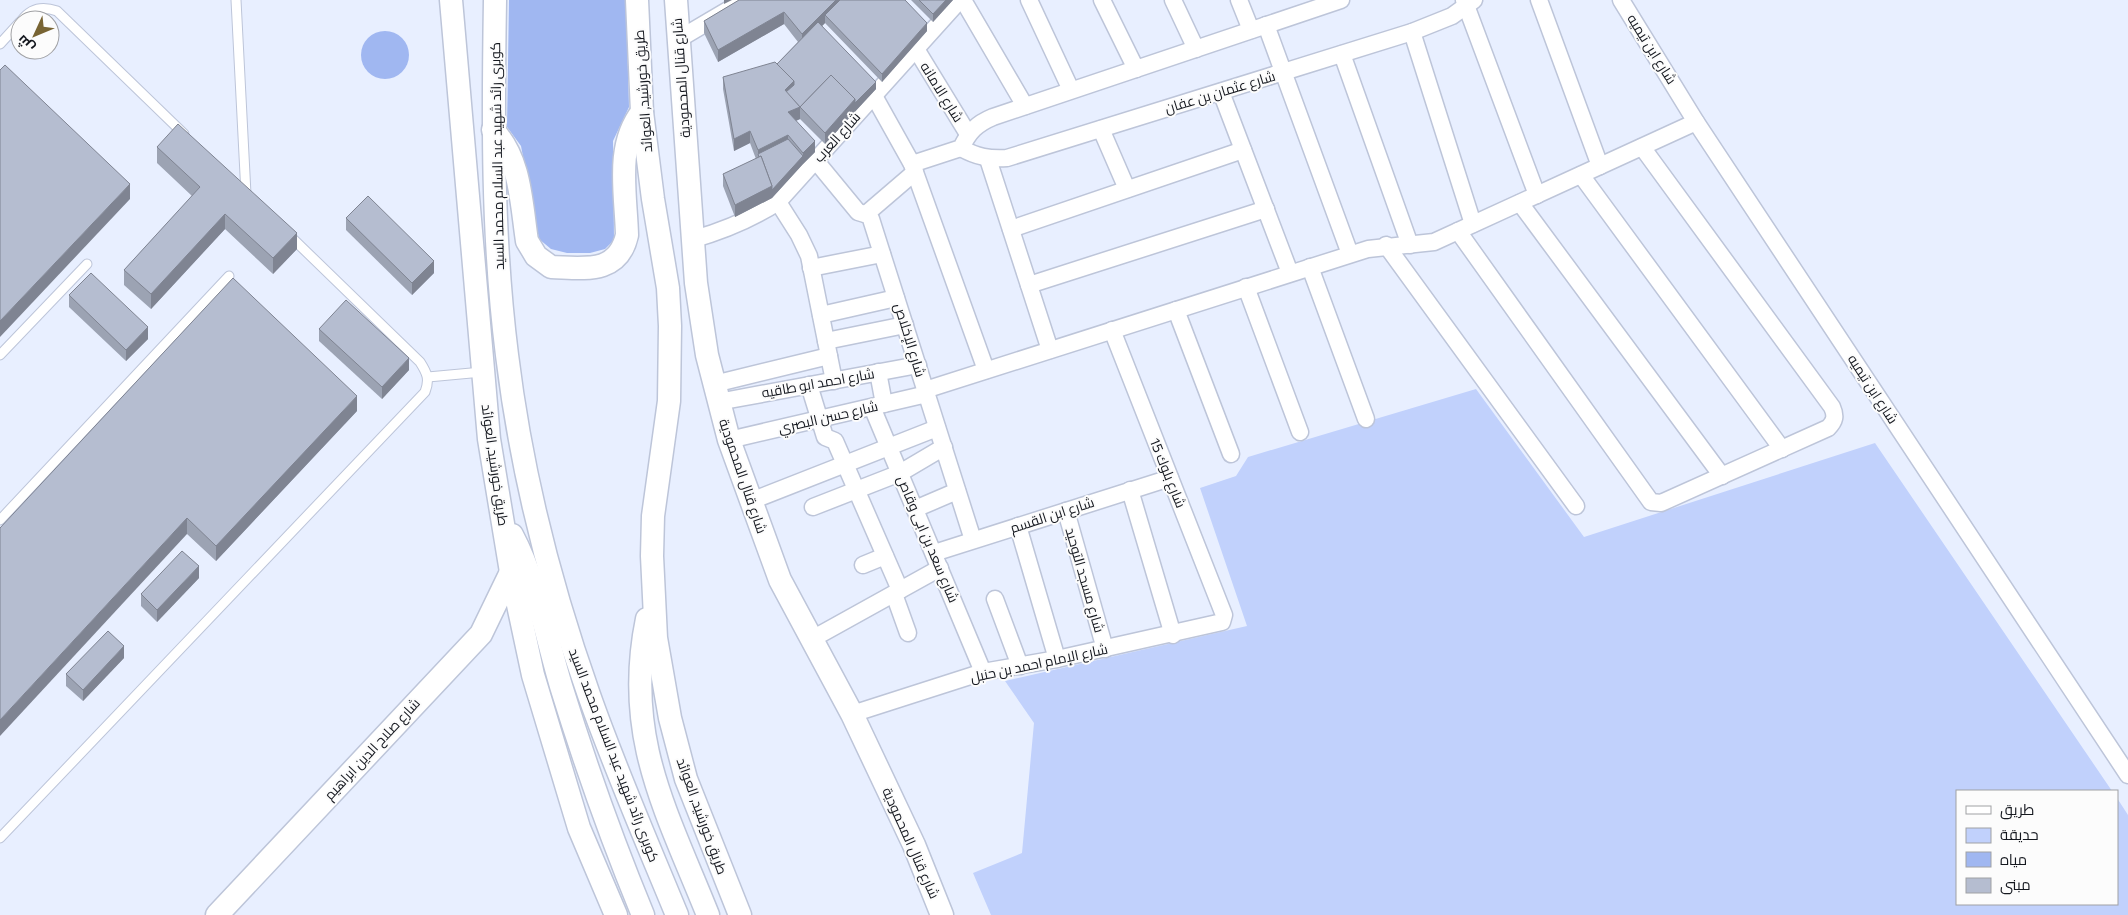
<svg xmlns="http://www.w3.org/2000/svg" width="2128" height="915" font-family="Commissioner,Cairo,sans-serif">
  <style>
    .green { fill: #c1d1fc }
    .water { fill: #a0b7f1 }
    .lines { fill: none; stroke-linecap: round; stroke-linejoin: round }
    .lane-casing { stroke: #bdc5d9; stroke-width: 11 }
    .street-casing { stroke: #bdc5d9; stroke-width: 19 }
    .secondary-casing { stroke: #bdc5d9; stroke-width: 25 }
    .lane { stroke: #fff; stroke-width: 9 }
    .street { stroke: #fff; stroke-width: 16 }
    .secondary { stroke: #fff; stroke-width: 22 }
    .wall { fill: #9ca3b3 }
    .shaded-wall { fill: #7f8492 }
    .building { fill: #b5bdd0; stroke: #7f8492 }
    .labels { text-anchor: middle; stroke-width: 4; stroke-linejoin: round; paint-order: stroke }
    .street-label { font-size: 14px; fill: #15181f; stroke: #fcfcfc }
  </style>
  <rect width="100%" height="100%" fill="#e8efff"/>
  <polygon class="green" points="1476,389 1584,537 1875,443 2112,791 1957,791 1957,904 2117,904 2117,798 2128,815 2128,915 991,915 973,873 1022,853 1034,723 1005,681 1247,626 1200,488 1236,476 1248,457"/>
  <g class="water">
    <polygon points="509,0 626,0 629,107 613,141 614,240 605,249 590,253 567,253 551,249 539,239 521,146 507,127"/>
    <circle cx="385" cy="55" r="24"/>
  </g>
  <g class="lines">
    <g class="lane-casing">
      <g id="lane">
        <polyline points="236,0 246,194"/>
        <path d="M22,20C31,8 43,6 57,11L184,134"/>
        <polyline points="0,44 20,22"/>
        <polyline points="0,355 87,264"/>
        <polyline points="428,377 482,372"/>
        <polyline points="0,520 229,276"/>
        <path d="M0,838L425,392C430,379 427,373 420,362L289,235"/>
      </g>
    </g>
    <g class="street-casing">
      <g id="street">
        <polyline points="963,0 1025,106"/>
        <polyline points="1029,0 1071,90"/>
        <polyline points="1102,0 1136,69"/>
        <polyline points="1173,0 1196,49"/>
        <polyline points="1239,0 1251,30"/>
        <polyline points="1464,0 1537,195"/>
        <polyline points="1539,0 1600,166"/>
        <polyline points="1621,0 1696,122 2128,775"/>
        <polyline points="1266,25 1350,254"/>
        <polyline points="1412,32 1473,224"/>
        <polyline points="679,39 745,0"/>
        <polyline points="916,49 968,134"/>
        <polyline points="1342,54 1410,245"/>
        <polyline points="1221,92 1290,273"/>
        <polyline points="874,96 912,164 986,370"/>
        <polyline points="1101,129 1127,189"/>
        <path d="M961,148C977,157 989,159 1007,158L1412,32L1452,16L1474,0"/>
        <polyline points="988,159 1050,350"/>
        <polyline points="816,161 858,212 868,215 871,219 973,540"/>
        <path d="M912,164L961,148C969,132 976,124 993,117L1341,0"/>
        <polyline points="1581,175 1782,449"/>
        <polyline points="778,202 799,235 809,256 834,381"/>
        <polyline points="1520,203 1722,476"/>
        <polyline points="866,214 915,172"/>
        <polyline points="1011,229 1243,150"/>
        <path d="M1458,231L1651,502L1661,503L1828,428C1835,421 1836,416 1832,407L1642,147"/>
        <path d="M691,240C723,231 750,220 778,202L960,0"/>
        <polyline points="1386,245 1576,506"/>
        <polyline points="1310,267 1366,419"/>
        <polyline points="811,268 882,254"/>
        <polyline points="1029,285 1266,209"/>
        <polyline points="1246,287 1300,432"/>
        <polyline points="1176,310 1231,454"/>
        <polyline points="821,315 896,298"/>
        <polyline points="826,341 905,325"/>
        <polyline points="878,372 884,404"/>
        <polyline points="714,384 829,356"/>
        <polyline points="809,385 825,437 835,441 900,590"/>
        <polyline points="925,390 1368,249 1434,242 1696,122"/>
        <polyline points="718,402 918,365"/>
        <polyline points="872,407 983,672"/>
        <polyline points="729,440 927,394"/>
        <polyline points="1130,490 1173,635"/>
        <polyline points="751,501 937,428"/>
        <polyline points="813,507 900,473 944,447"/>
        <polyline points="915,509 957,491"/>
        <polyline points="1066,511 1105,649"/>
        <polyline points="1018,526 1057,659"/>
        <polyline points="934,553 1170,478"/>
        <polyline points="863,565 885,556"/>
        <polyline points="894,594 908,633"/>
        <polyline points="995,599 1020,666"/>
        <polyline points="812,639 940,568"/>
        <polyline points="852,714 983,672 1057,659 1222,622 1224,615 1112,330"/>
      </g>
    </g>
    <g class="secondary-casing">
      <g id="secondary">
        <polyline points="451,0 489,439 511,572 533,675 579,828 616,915"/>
        <path d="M495,0C493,119 492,237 507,355C521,470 550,585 589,695C615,769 647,842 677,915"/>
        <polyline points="637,0 642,112 653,199 668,288 670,326 669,401 653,516 652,556 656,638 670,718 686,779 740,915"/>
        <polyline points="676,0 696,283 707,355 729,440 780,580 852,714 914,845 942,915"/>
        <path d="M493,130C521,160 521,202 527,241L536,256L551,267C584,268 618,275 627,235C626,194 615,146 642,112"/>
        <path d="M512,535C537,582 546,636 561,686C585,764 612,840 643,915"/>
        <path d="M647,619C623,736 666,810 708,915"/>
        <polyline points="217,915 481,634 511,572"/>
      </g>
    </g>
    <use href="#lane" class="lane"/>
    <use href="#street" class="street"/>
    <use href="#secondary" class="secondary"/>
  </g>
  <g class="wall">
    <polygon points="739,0 927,31 882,82 825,23 822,26 876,89 825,144 800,119 796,121 815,152 803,164 772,198 735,217 723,186 723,174 756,159 750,143 734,151 723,89 723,77 777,64 798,42 784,24 718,62 704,33 704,21"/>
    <polygon points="911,0 953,0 933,22"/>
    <polygon points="157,147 297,249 273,274 225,229 151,309 124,285 124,270 192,196 157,163"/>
    <polygon points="346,218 434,273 412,295 346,230"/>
    <polygon points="69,295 148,339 126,361 69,307"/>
    <polygon points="319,329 409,370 382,399 319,341"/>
    <polygon points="357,411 216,561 187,534 0,528"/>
    <polygon points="199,578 157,622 141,606 141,594"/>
    <polygon points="124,658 83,701 66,686 66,674"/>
  </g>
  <g class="shaded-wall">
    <polygon points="724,0 732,0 724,4"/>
    <polygon points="836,0 848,0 825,15 825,23 802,46 802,34"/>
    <polygon points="946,0 953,0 933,22 933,14"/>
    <polygon points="784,12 784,24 718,62 718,50"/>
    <polygon points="927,23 927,31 882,82 882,74"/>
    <polygon points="794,81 794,93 785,94 785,90"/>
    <polygon points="876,82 876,89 825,144 825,133 855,99"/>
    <polygon points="800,107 800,119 788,124 788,112"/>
    <polygon points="750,131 750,143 734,151 734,139"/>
    <polygon points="788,135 788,147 758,154 758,162 758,150"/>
    <polygon points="815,141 815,152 803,164 772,198 735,217 735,205 803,156 803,153"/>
    <polygon points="130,184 130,199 0,337 0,321"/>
    <polygon points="225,214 225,229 151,309 151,294"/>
    <polygon points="297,233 297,249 273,274 273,258"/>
    <polygon points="434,261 434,273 412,295 412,283"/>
    <polygon points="148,327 148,339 126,361 126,350"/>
    <polygon points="409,358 409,370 382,399 382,387"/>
    <polygon points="357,396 357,411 216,561 216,546"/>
    <polygon points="187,518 187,534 0,736 0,720"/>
    <polygon points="199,566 199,578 157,622 157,610"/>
    <polygon points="124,646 124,658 83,701 83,690"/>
  </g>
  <g class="building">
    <polygon points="739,0 836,0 802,34 784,12 718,50 704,21"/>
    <polygon points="840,0 905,0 927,23 882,74 825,15"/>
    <polygon points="919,0 946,0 933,14"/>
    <polygon points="818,22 876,82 855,103 855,99 831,75 800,107 786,92 794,85 794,81 777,64"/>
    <polygon points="775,62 794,81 785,90 800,107 788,112 815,141 803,153 788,135 758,150 750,131 734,139 723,77"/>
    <polygon points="5,65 130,184 0,321 0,70"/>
    <polygon points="831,75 855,99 825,133 800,107"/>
    <polygon points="178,124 297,233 273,258 225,214 151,294 124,270 200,187 157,147"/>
    <polygon points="788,139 803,156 772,190 772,186 761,156 759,157 758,154"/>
    <polygon points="761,156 772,186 735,205 723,174"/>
    <polygon points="368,196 434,261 412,283 346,218"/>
    <polygon points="91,273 148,327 126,350 69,295"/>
    <polygon points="233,278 357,396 216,546 187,518 0,720 0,528"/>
    <polygon points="346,300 409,358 382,387 319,329"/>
    <polygon points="182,551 199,566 157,610 141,594"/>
    <polygon points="108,631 124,646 83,690 66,674"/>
  </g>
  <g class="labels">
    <g class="street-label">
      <text transform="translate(1652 49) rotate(58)" y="5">شارع ابن تيميه</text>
      <text transform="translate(681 78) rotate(-94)" y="5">شارع قنال المحمودية</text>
      <text transform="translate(643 91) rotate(-94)" y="5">طريق خورشيد, العوائد</text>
      <text transform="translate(942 92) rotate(58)" y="5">شارع الامانه</text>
      <text transform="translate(1220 92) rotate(-17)" y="5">شارع عثمان بن عفان</text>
      <text transform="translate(837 137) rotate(-48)" y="5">شارع العرب</text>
      <text transform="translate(497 156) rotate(-91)" y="5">كوبرى رائد شهيد عبد السلام محمد السيد</text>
      <text transform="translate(910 340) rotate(73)" y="5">شارع الإخلاص</text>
      <text transform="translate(818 383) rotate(-10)" y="5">شارع احمد ابو طاقيه</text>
      <text transform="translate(1873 389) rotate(57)" y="5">شارع ابن تيميه</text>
      <text transform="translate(828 417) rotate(-13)" y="5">شارع حسن البصري</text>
      <text transform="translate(495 465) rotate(82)" y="5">طريق خورشيد, العوائد</text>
      <text transform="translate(1168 473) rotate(68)" y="5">شارع بلوك 15</text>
      <text transform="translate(743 476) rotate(71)" y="5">شارع قنال المحمودية</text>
      <text transform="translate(1052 515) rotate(-18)" y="5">شارع ابن القسم</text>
      <text transform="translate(928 539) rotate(67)" y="5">شارع سعد بن ابى وقاص</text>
      <text transform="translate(1085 580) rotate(74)" y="5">شارع مسجد التوحيد</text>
      <text transform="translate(1039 663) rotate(-12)" y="5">شارع الإمام احمد بن حنبل</text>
      <text transform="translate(372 749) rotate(-47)" y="5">شارع صلاح الدين ابراهيم</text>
      <text transform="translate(614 755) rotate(69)" y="5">كوبرى رائد شهيد عبد السلام محمد السيد</text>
      <text transform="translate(702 816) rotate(70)" y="5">طريق خورشيد, العوائد</text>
      <text transform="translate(911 843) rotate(66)" y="5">شارع قنال المحمودية</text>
    </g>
  </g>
  <rect x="1956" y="790" width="162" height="115" fill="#fcfcfc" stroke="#a0a1a4"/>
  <rect x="1966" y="806" width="25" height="8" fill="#ffffff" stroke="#a0a1a4"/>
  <text x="2000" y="815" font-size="15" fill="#15181f">طريق</text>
  <rect x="1966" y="828" width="25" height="15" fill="#c1d1fc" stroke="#a0a1a4"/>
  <text x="2000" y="840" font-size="15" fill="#15181f">حديقة</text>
  <rect x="1966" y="852" width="25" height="15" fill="#a0b7f1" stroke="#a0a1a4"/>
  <text x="2000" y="865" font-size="15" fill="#15181f">مياه</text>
  <rect x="1966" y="878" width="25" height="15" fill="#b5bdd0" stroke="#a0a1a4"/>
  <text x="2000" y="890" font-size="15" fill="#15181f">مبنى</text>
  <g transform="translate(35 35) rotate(226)"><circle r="24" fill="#fcfcfc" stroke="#a0a1a4"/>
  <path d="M0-4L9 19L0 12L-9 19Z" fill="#786433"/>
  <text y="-8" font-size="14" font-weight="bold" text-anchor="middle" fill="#15181f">ش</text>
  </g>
</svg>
